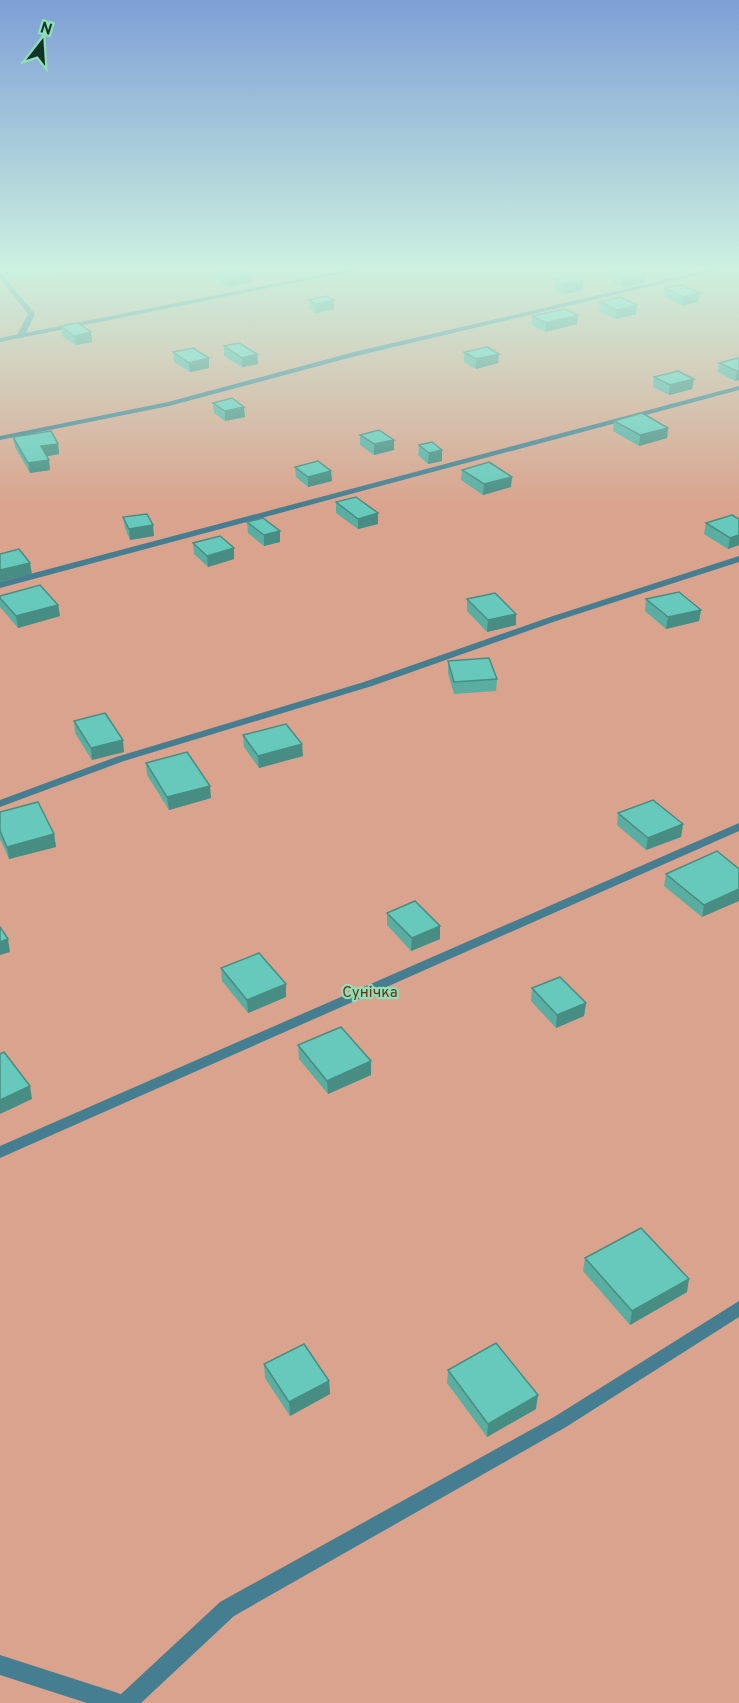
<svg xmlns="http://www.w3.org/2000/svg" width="739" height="1703" font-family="Overpass,sans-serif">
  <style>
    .green { fill: #daa38d }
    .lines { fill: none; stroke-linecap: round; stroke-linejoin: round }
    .service { fill: #467e91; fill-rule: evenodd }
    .minor { fill: #467e91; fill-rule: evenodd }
    .wall { fill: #59ada1 }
    .shaded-wall { fill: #488d83 }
    .building { fill: #67c9bb; stroke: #488d83; stroke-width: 1.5 }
    .labels { text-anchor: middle; stroke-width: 4.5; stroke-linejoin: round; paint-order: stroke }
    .park-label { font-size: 15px; fill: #6a2f14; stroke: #8fdfb9 }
  </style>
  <rect width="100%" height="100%" fill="#8fdfb9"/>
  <polygon class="green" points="73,267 739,267 739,1703 0,1703 0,281 61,273"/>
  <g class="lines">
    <g class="service">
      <polygon points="719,267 732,267 356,356 169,406 0,440 0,436 168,402 354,352"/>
      <polygon points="0,272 35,314 24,337 17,335 28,314 0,278"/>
      <polygon points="739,386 739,390 0,588 0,582"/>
      <polygon points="739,556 739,562 556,621 372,686 124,761 0,807 0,800 116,757 364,682 550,617"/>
      <polygon points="739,823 739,831 0,1158 0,1146"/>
      <polygon points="739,1301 739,1317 566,1427 234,1616 141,1703 116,1703 119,1696 220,1602 554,1417"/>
    </g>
    <g class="minor">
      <polygon points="358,267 373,267 0,342 0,338"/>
      <polygon points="0,1655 118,1693 125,1696 128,1703 87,1703 0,1675"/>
    </g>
  </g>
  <g class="wall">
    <polygon points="668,267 694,267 694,269 680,273"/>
    <polygon points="607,269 645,274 644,283 622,287 606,278"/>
    <polygon points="215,270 252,282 229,287 216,279"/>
    <polygon points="554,279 583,290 564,294 554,288"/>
    <polygon points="665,288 698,302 682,306 664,297"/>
    <polygon points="309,300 334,309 316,313 309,309"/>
    <polygon points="600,302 636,314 616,319 599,311"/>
    <polygon points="578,315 577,324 545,332 532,325 532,316"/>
    <polygon points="61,326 91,332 92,342 76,345 62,336"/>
    <polygon points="224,346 257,354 258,364 242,367 224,356"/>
    <polygon points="173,352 209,358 209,368 190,372 174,362"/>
    <polygon points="464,352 498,363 476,369 464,362"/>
    <polygon points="739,358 739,380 735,381 718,372 719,363"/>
    <polygon points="654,377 692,389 669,395 653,387"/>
    <polygon points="213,403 245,417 225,421 214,413"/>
    <polygon points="614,421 668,428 667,438 639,446 613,431"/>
    <polygon points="360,435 394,440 394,450 374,455 360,445"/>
    <polygon points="13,437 58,444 59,454 47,456 50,470 30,473 15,447"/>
    <polygon points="419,445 442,461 428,464 418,455"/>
    <polygon points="295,467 331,471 332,481 308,487 296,477"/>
    <polygon points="462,470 511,487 483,495 461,480"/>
    <polygon points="336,502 378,513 378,524 358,529 336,513"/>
    <polygon points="123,517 154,536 130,540 125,528"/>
    <polygon points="739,519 739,545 728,549 704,534 706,523"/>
    <polygon points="247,522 280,531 280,542 264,546 248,533"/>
    <polygon points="193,543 234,559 208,567 194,554"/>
    <polygon points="0,596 58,605 60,616 18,628 0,607"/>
    <polygon points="467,599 516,614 516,625 487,632 467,611"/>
    <polygon points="646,599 701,610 699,621 666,629 645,611"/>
    <polygon points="448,661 497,679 496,691 454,694 448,673"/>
    <polygon points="74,721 124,752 92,760 75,733"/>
    <polygon points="243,735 303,756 259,768 244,747"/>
    <polygon points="146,763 211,798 169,810 147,775"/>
    <polygon points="0,812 54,834 56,847 9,859 0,839"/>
    <polygon points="618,813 683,824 681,837 646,850 617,825"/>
    <polygon points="717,851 702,917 664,886 666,874"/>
    <polygon points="387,913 440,939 411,951 387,925"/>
    <polygon points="221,968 286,997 248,1013 222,981"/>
    <polygon points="532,988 586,1003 584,1016 556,1028 531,1001"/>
    <polygon points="298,1045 371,1075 328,1094 299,1059"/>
    <polygon points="585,1258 687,1292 630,1325 583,1271"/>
    <polygon points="264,1364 329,1381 330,1394 290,1416 265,1378"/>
    <polygon points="448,1370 536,1409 487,1437 447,1383"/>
  </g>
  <g class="shaded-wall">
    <polygon points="681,267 694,267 694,269 680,273"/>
    <polygon points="252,273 252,282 229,287 229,278"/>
    <polygon points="645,274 644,283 622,287 623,278"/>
    <polygon points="583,281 583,290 564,294 564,285"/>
    <polygon points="700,293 698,302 682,306 683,297"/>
    <polygon points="334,300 334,309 316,313 315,304"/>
    <polygon points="637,305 636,314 616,319 617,310"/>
    <polygon points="578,315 577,324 545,332 546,323"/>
    <polygon points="91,332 92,342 76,345 74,336"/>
    <polygon points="257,354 258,364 242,367 242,358"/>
    <polygon points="499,354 498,363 476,369 476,359"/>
    <polygon points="209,358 209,368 190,372 189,363"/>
    <polygon points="737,371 739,371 739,380 735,381"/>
    <polygon points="694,379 692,389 669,395 670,385"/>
    <polygon points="244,407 245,417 225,421 225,411"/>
    <polygon points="668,428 667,438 639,446 640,435"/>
    <polygon points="394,440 394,450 374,455 374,444"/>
    <polygon points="58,444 59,454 43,457 41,446"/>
    <polygon points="442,450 442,461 428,464 429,453"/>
    <polygon points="49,460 50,470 30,473 28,463"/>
    <polygon points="331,471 332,481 308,487 308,477"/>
    <polygon points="512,477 511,487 483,495 484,484"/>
    <polygon points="378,513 378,524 358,529 358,519"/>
    <polygon points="153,525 154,536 130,540 129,529"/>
    <polygon points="280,531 280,542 264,546 264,535"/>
    <polygon points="739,535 739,545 728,549 730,538"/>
    <polygon points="234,548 234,559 208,567 207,556"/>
    <polygon points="30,563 32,574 0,582 0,570"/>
    <polygon points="58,605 60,616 18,628 16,616"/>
    <polygon points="701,610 699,621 666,629 668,617"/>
    <polygon points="516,614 516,625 487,632 488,620"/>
    <polygon points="123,740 124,752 92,760 91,748"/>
    <polygon points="302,744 303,756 259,768 258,756"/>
    <polygon points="210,786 211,798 169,810 167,797"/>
    <polygon points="683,824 681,837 646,850 648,838"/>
    <polygon points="54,834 56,847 9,859 7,847"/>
    <polygon points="739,889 739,901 702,917 704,905"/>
    <polygon points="440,926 440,939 411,951 412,938"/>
    <polygon points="8,939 10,952 0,955 0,942"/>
    <polygon points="286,984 286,997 248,1013 247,1000"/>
    <polygon points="586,1003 584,1016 556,1028 557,1015"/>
    <polygon points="371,1061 371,1075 328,1094 327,1081"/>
    <polygon points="30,1086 32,1099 0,1114 0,1100"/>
    <polygon points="689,1279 687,1292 630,1325 632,1311"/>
    <polygon points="329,1381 330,1394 290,1416 289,1402"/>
    <polygon points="538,1395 536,1409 487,1437 488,1424"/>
  </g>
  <g class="building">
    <polygon points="227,267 242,267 252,273 229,278 215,270"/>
    <polygon points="616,267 632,267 645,274 623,278 607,269"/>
    <polygon points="573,276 583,281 564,285 554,279"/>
    <polygon points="681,285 700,293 683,297 665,288"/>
    <polygon points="327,296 334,300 315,304 309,300"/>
    <polygon points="620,297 637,305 617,310 600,302"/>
    <polygon points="565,309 578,315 546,323 532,316"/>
    <polygon points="78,323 91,332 74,336 61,326"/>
    <polygon points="239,343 257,354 242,358 224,346"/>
    <polygon points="487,347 499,354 476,359 464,352"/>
    <polygon points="193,348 209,358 189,363 173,352"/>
    <polygon points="738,358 739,358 739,371 737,371 719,363"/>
    <polygon points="678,371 694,379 670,385 654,377"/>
    <polygon points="232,398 244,407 225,411 213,403"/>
    <polygon points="642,413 668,428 640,435 614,421"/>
    <polygon points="379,430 394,440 374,444 360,435"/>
    <polygon points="51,431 58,444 41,446 49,460 28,463 13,437"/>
    <polygon points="432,442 442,450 429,453 419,445"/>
    <polygon points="318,461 331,471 308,477 295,467"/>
    <polygon points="489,462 512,477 484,484 462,470"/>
    <polygon points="356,497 378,513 358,519 336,502"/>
    <polygon points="147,514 153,525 129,529 123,517"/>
    <polygon points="732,515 739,519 739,535 730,538 706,523"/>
    <polygon points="263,518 280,531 264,535 247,522"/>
    <polygon points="220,536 234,548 207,556 193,543"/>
    <polygon points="19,549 30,563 0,570 0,554"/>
    <polygon points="40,585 58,605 16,616 0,598 0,596"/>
    <polygon points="679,592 701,610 668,617 646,599"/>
    <polygon points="495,593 516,614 488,620 467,599"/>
    <polygon points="489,658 497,679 454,682 448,661"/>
    <polygon points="105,713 123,740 91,748 74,721"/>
    <polygon points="286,724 302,744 258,756 243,735"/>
    <polygon points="187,752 210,786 167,797 146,763"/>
    <polygon points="653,800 683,824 648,838 618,813"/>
    <polygon points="38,802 54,834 7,847 0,831 0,812"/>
    <polygon points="717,851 739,869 739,889 704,905 666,874"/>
    <polygon points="415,901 440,926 412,938 387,913"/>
    <polygon points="0,927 8,939 0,942"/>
    <polygon points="259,953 286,984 247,1000 221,968"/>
    <polygon points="560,977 586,1003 557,1015 532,988"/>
    <polygon points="341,1027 371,1061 327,1081 298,1045"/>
    <polygon points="4,1052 30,1086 0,1100 0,1054"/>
    <polygon points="641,1228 689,1279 632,1311 585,1258"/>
    <polygon points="496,1343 538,1395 488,1424 448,1370"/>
    <polygon points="304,1344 329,1381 289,1402 264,1364"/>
  </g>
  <linearGradient id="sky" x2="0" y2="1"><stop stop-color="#7d9fd5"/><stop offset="0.53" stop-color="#cdf1e0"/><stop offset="1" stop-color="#cdf1e0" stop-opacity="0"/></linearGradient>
  <rect width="739" height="506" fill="url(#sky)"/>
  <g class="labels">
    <g class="park-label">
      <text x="370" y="997">Сунічка</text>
    </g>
  </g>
  <g transform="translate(42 42) rotate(17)" stroke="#8fdfb9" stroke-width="4.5" paint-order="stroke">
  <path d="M0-4.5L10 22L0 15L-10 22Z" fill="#123325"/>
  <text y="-9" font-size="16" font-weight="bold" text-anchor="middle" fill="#123325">N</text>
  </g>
</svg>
